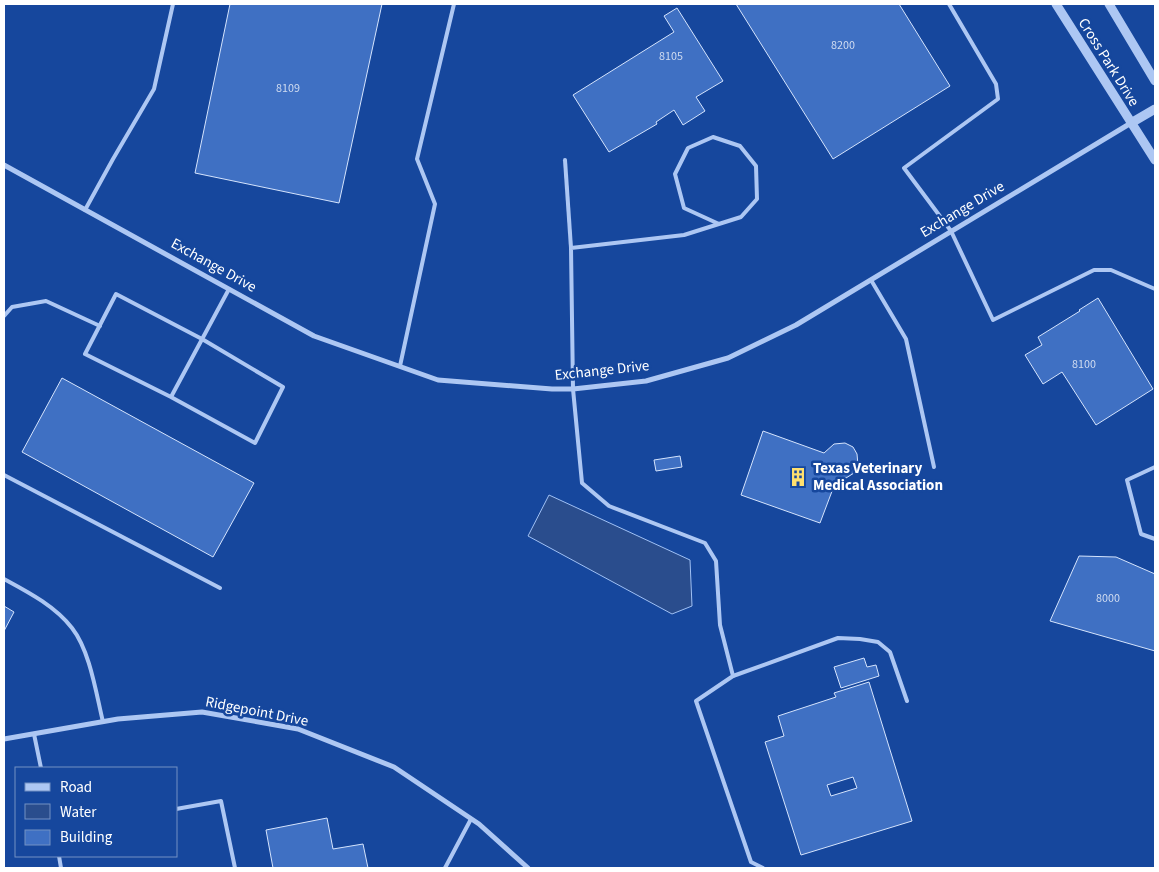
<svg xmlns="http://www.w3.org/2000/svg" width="1159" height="872" font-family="'Source Sans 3',sans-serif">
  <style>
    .water { fill: #2a4d8d; stroke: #a0c1f5 }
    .building { fill: #3f70c3; stroke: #d5e4fd; fill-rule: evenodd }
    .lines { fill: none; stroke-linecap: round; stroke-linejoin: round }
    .service { stroke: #adc7f3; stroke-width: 4 }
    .minor { stroke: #adc7f3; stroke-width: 5 }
    .tertiary { stroke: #adc7f3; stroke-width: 9 }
    .labels { text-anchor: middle; stroke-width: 5; stroke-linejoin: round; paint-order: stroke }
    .number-label { font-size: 12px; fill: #cfdbf0 }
    .street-label { font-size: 15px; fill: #fff; stroke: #16479d }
    .poi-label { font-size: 15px; font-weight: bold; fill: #fff; stroke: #16479d; text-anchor: start }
  </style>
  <rect width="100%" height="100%" fill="#16479d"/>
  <polygon class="water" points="549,495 690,560 692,606 672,614 528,536"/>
  <g class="building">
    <polygon points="230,4 382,4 339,203 195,173"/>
    <polygon points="736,4 899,4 950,86 833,159"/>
    <polygon points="677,8 723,81 696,97 705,111 683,125 674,110 656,122 657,124 609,152 573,95 674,32 664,16"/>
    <polygon points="1098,298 1153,389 1096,425 1062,372 1043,384 1025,355 1042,345 1038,337 1080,311 1079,310"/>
    <polygon points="62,378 254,483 213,557 22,452"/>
    <polygon points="763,431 824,453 834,444 845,443 853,447 857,454 858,465 854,473 846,478 837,478 820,523 741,495"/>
    <polygon points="680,456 682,467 656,471 654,460"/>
    <polygon points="1079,556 1116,557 1155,574 1155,651 1050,621"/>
    <polygon points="4,606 14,612 4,631"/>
    <polygon points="864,658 867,667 876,665 879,676 841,688 834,667"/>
    <path d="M869,682L912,821L801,855L765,742L784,736L778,716L836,697L834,693ZM853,777L857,788L831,796L827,785Z"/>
    <polygon points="327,818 333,849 363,844 368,868 273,868 266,830"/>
  </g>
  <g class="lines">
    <g class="service">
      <polyline points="949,4 996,84 998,99 904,168 951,231 993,320 1094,270 1111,270 1155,289"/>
      <polyline points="565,160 571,248"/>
      <polyline points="85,210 113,159 154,89 173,4"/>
      <polyline points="719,224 684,208 675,174 688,148 713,137 740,146 756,166 757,199 741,217 684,235 571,248 573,389 582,483 609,506 705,543 716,561 720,625 733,676 696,701 751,862 763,868"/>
      <polyline points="871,280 906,339 934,467"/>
      <polyline points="4,316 12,307 46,301 100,326"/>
      <polyline points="400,366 435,204 417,159 454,4"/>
      <polyline points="171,397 255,443 283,387 202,339 116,294 85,354 171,397 229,289"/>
      <polyline points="1155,467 1127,480 1141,534 1155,539"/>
      <polyline points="4,475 220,588"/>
      <path d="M4,579C28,592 55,606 72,628C90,651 96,693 103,722"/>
      <polyline points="733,676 838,638 860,639 878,642 890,652 907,701"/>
      <polyline points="34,734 41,768"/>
      <polyline points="176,809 221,801 235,868"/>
      <polyline points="59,856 61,868"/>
      <polyline points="445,868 471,819"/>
    </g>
    <g class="minor">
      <polyline points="4,165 314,336 438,380 552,389 573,389 646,381 728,358 796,325 1131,123"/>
      <polyline points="4,739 118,719 202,712 298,729 394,767 479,824 528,868"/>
    </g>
    <g class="tertiary">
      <polyline points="1056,4 1155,160"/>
      <polyline points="1109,4 1155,81"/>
      <polyline points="1131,123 1155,109"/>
    </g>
  </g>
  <defs>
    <g id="building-bare" transform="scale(1.5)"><path d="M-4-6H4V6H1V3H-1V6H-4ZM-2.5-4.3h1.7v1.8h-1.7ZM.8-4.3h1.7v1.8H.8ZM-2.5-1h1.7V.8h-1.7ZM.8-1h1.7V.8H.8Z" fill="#ffe06f" stroke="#16479d" stroke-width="2.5" paint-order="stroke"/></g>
  </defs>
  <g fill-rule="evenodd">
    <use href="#building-bare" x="798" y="477"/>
  </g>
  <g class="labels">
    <g class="number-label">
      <text x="843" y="49">8200</text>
      <text x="671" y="60">8105</text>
      <text x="288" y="92">8109</text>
      <text x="1084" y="368">8100</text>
      <text x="1108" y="602">8000</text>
    </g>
    <g class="street-label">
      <text transform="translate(1109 62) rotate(58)" y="5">Cross Park Drive</text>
      <text transform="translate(962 209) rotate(-31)" y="5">Exchange Drive</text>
      <text transform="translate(214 265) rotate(29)" y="5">Exchange Drive</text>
      <text transform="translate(602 370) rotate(-6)" y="5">Exchange Drive</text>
      <text transform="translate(257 711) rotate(11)" y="5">Ridgepoint Drive</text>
    </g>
    <g class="poi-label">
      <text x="813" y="473">Texas Veterinary<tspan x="813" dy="17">Medical Association</tspan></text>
    </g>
  </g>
  <rect width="1159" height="872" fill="none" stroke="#ffffff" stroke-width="10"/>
  <rect x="15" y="767" width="162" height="90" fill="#16479d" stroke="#7391c4"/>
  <rect x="25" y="783" width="25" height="8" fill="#adc7f3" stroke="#7391c4"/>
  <text x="60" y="792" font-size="15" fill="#ffffff">Road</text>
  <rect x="25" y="804" width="25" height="15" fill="#2a4d8d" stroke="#7391c4"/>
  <text x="60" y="817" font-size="15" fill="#ffffff">Water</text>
  <rect x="25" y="830" width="25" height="15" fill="#3f70c3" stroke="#7391c4"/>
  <text x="60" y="842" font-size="15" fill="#ffffff">Building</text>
</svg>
